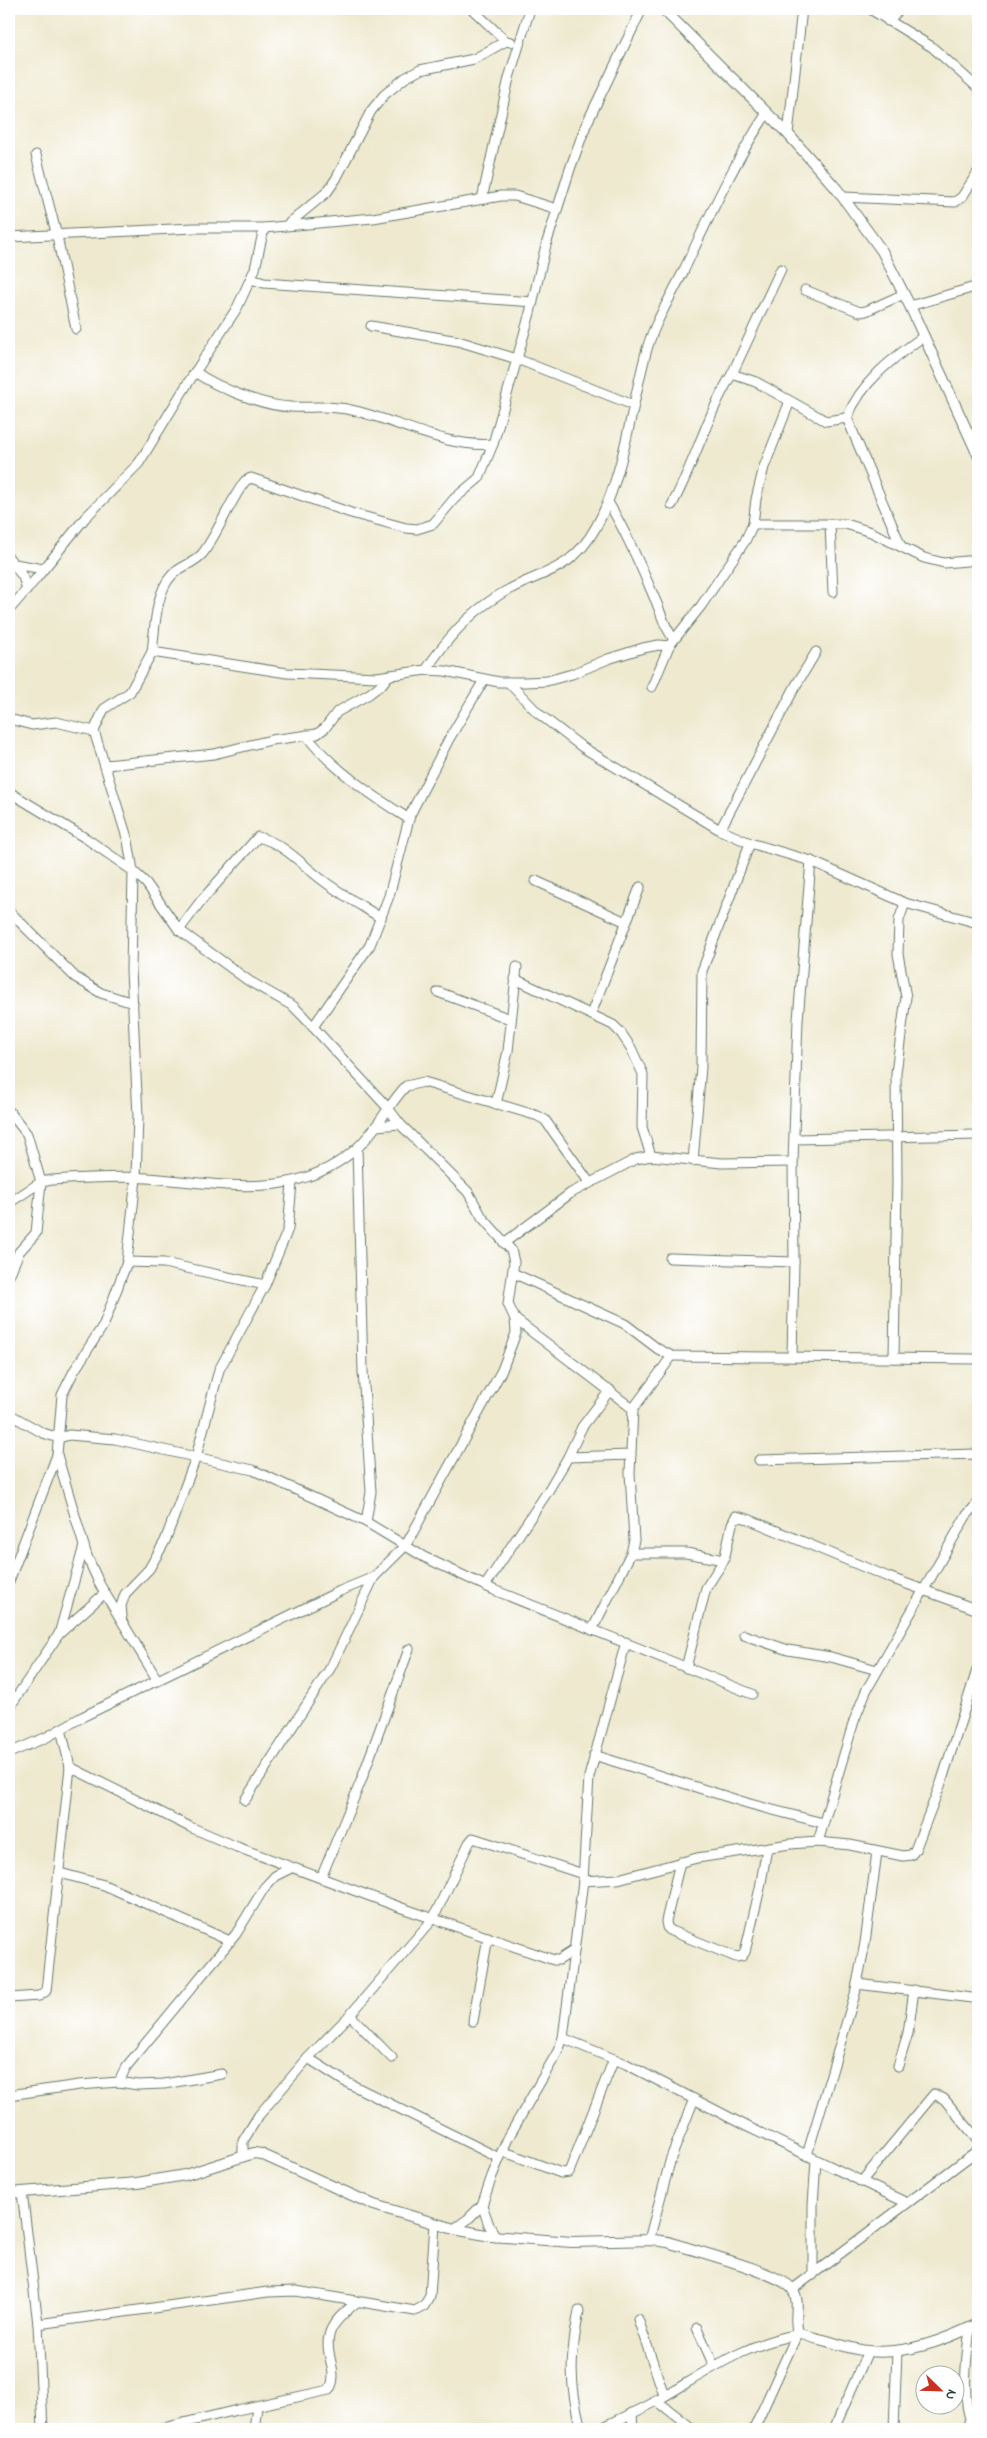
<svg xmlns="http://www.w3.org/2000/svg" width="987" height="2438" font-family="'Indie Flower',sans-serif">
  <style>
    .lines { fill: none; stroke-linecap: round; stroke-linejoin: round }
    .minor-casing { stroke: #67796a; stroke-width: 11 }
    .tertiary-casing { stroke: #67796a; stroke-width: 12 }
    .minor { stroke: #fff; stroke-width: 9 }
    .tertiary { stroke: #fff; stroke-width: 10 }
  </style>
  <rect width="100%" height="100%" fill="#fff"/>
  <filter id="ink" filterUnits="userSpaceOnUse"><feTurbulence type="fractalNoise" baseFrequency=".02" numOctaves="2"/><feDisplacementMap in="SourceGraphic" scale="10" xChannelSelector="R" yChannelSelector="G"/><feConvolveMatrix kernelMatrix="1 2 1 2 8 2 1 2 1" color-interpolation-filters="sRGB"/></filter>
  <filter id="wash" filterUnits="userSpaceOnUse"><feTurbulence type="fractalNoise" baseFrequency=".0096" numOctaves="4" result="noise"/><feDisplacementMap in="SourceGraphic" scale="20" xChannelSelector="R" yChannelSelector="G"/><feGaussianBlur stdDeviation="1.12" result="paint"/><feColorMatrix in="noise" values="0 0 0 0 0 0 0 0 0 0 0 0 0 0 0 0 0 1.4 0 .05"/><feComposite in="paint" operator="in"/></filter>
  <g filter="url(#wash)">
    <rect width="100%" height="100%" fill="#eee9cf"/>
  </g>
  <g filter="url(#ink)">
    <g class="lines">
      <g class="minor-casing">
        <g id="minor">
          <polyline points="472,9 506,41 511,42"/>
          <polyline points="870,9 932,47 978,88"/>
          <polyline points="888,21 900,9"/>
          <polyline points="788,134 802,9"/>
          <polyline points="36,155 57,236 76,329"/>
          <polyline points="843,197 955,202 962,197 978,172"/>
          <polyline points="482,199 509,78 530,9"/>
          <polyline points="287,225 327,192 336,179 371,111 384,95 405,78 420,70 474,59 506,41"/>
          <polyline points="9,237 194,228 264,228 373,218 501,196 515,196 557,209"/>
          <polyline points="251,279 264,283 533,302"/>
          <polyline points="805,290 860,312 866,311 904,294"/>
          <polyline points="910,306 978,286"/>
          <polyline points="371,326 458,341 517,359 633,405"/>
          <path d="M195,372C218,388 263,406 291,407C313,408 334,405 356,411C401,422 446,448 493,444L530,313L546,245L570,169L586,125L642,9"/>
          <polyline points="732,374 781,269"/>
          <path d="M608,502C626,532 640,564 654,597C661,611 663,626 674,639"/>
          <path d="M672,505C695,462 707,415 732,374L756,382L826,421L847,418"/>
          <polyline points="753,524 846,524 871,532 924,558 944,563 978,560"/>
          <polyline points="830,524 833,592"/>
          <path d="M901,546L847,418C861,382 893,358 924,336"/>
          <polyline points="9,558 23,577 27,590"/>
          <polyline points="15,564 43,569"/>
          <polyline points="9,610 35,580 85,518 139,463 186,386 237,308 255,269 264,228"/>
          <path d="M152,652C155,629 155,593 172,575C180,566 194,564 203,553C219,531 229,503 245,481L251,478L351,513L406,528L417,529L433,524L454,499L479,478L493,444"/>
          <path d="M426,670C443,644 467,616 493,599C535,570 568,578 596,527C624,477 631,406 647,349C655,321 671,297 684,270C709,217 734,162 767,113"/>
          <polyline points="508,682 539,714 582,747 720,830 750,843 811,861 905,903 978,923"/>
          <polyline points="652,687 669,646 701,606 745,541 753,524 756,499 764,467 790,401"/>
          <polyline points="9,719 32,725 56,722 94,731 128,841 133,871 131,970 138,1116 136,1178 127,1262 104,1324 74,1371 62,1395 57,1455 87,1556 100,1585 158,1681"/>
          <polyline points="94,731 104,709 130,692 152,652 287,673 377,677 426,670 445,671 499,682 526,682 547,681 572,674 608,659 643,648 659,645 669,646"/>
          <path d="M306,735C331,768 374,797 409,819"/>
          <polyline points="106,765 214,754 271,740 317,734 325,728 337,712 369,694 382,684 389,675"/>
          <polyline points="9,792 87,839 133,871 146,883 179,930 249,981 293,1006 302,1015 388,1108 400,1124 468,1192 482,1217 511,1250 514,1262 508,1304 515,1319 516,1333 502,1370 406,1545 374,1577 340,1591 82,1717 47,1737 9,1753"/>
          <polyline points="720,830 795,687 816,652"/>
          <polyline points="536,881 626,922"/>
          <polyline points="9,911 75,977 101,993 133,1003"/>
          <path d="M179,930L200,902L258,837C284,843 304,867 325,882C343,895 362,906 381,918"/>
          <polyline points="515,979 613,1025 621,1033 631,1048 643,1074 642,1127 651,1156"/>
          <polyline points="438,992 510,1019"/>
          <polyline points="591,1014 640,887"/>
          <polyline points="313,1027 370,945 389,896 410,815 449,739 484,680"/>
          <polyline points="496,1104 508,1051 517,967"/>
          <polyline points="9,1111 27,1134 41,1182 36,1233 19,1252 9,1276"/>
          <polyline points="376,1126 400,1124"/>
          <polyline points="795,1139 978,1135"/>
          <polyline points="357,1148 363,1371 371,1492 366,1522"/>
          <polyline points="693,1161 701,1067 702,971 750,843"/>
          <path d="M9,1203L41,1182L52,1180C83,1178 115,1176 147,1178C221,1183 295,1203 357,1148C377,1130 388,1105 406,1086L424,1082L538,1116L545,1120L589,1182"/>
          <polyline points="504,1243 571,1193 636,1159 651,1156 722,1163 793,1162"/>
          <polyline points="670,1258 794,1262"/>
          <polyline points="127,1262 164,1263 265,1285"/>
          <polyline points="513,1273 625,1324 658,1349 672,1356 978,1359"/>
          <polyline points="515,1319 633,1409"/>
          <polyline points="792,1357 794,1262 793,1162 798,1020 811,861"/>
          <polyline points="894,1358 897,1182 896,1073 906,997 898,954 899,920 905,903"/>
          <polyline points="9,1414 43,1433 59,1438 69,1435 115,1439 253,1470 366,1522 424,1557 494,1590 752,1694"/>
          <polyline points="568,1457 631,1455"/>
          <polyline points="759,1460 978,1454"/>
          <polyline points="631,1553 686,1553 724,1560"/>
          <polyline points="9,1581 57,1455"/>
          <polyline points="485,1586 548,1491 568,1457 582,1427 610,1390"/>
          <polyline points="122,1616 121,1606 125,1594 149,1569 165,1541 196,1457 219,1370 265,1285 284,1239 288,1229 292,1183"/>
          <polyline points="592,1630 631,1553 634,1540 630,1473 633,1409 672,1356"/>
          <polyline points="59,1634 105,1593"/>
          <polyline points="744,1635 788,1650 831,1657 877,1670"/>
          <polyline points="686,1668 706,1588 724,1560 732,1524 736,1516 748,1519 888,1577 978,1610"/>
          <polyline points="9,1708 59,1634 84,1546"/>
          <polyline points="594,1755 750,1804 823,1823"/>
          <polyline points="70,1767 190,1827 237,1847 402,1908 554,1960 559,1960 573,1951"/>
          <polyline points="245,1800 331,1667 374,1577"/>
          <polyline points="818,1842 854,1721 866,1691 966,1516 978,1503"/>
          <polyline points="680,1862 666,1921 667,1927 671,1931 736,1957 742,1956 745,1952 760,1888 767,1848"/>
          <polyline points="60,1873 104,1885 230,1941"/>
          <polyline points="321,1878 361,1781 409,1649"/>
          <polyline points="583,1881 618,1879 697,1858 790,1844 818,1842 850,1845 903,1856 911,1855 915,1850 941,1783 978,1667"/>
          <polyline points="857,1984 972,1998"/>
          <polyline points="9,1998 39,1996 46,1991 70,1767 61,1729"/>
          <polyline points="350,2015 392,2058"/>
          <polyline points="473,2021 488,1937"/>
          <polyline points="563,2038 626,2064 748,2127 907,2203"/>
          <polyline points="308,2058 344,2081 499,2158"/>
          <polyline points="898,2066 908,2033 914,1990"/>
          <polyline points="119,2082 126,2067 236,1934 264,1888 275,1876 291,1868"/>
          <polyline points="9,2095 79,2085 119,2082 138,2085 164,2084 222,2074"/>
          <polyline points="502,2151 561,2173 569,2172 614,2059"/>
          <polyline points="807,2155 855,1994 865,1943 877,1852"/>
          <polyline points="243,2156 243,2141 259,2115 308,2058 350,2015 433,1919 469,1843 473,1838 583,1874"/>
          <polyline points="861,2182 934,2094 944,2099 978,2140"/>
          <polyline points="22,2192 38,2324 43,2429"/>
          <polyline points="482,2205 489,2225 496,2237"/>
          <polyline points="454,2229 468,2219 482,2205 492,2176 508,2138 558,2051 563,2038 583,1881 589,1777 626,1642"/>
          <polyline points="649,2240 671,2158 694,2099"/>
          <polyline points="813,2275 813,2205 816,2160"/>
          <polyline points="793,2289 978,2150"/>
          <path d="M579,2311C570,2359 569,2382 581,2429"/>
          <polyline points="638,2319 664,2395"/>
          <polyline points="38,2324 268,2292 296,2291 415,2311 424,2306 430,2296 435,2224"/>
          <polyline points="697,2328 714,2366"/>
          <path d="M970,2328C966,2362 961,2396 973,2429"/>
          <polyline points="656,2400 693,2429"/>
          <polyline points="632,2413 633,2429"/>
          <polyline points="835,2427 868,2351"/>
          <path d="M159,2429L237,2410L329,2390C340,2373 324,2354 329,2336C331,2323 347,2310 357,2302"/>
          <polyline points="254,2429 257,2407"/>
          <path d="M599,2429C616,2421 634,2413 651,2404C698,2378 741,2344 796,2335"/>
          <polyline points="754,2429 798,2332"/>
          <polyline points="894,2429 897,2351"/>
        </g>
      </g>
      <g class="tertiary-casing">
        <g id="tertiary">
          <polyline points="663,9 788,134 836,188 882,251 910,306 978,455"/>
          <path d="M9,2193L137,2183L185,2175L254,2153L261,2154L374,2205L454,2229L491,2236L572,2242L654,2240L668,2242C691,2250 783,2273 793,2290C801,2303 793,2318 798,2332C809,2338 822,2339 834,2343C845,2346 856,2350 868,2351C906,2355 945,2340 978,2324"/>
        </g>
      </g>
      <use href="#minor" class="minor"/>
      <use href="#tertiary" class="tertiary"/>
    </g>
  </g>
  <rect width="987" height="2438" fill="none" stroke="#fff" stroke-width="30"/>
  <g transform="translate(940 2390) rotate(113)"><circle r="24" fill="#ffffff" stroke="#a5b1ae"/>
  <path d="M0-4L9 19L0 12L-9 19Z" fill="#c8321e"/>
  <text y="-8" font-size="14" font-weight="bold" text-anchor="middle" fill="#1f3d34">N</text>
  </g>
</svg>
